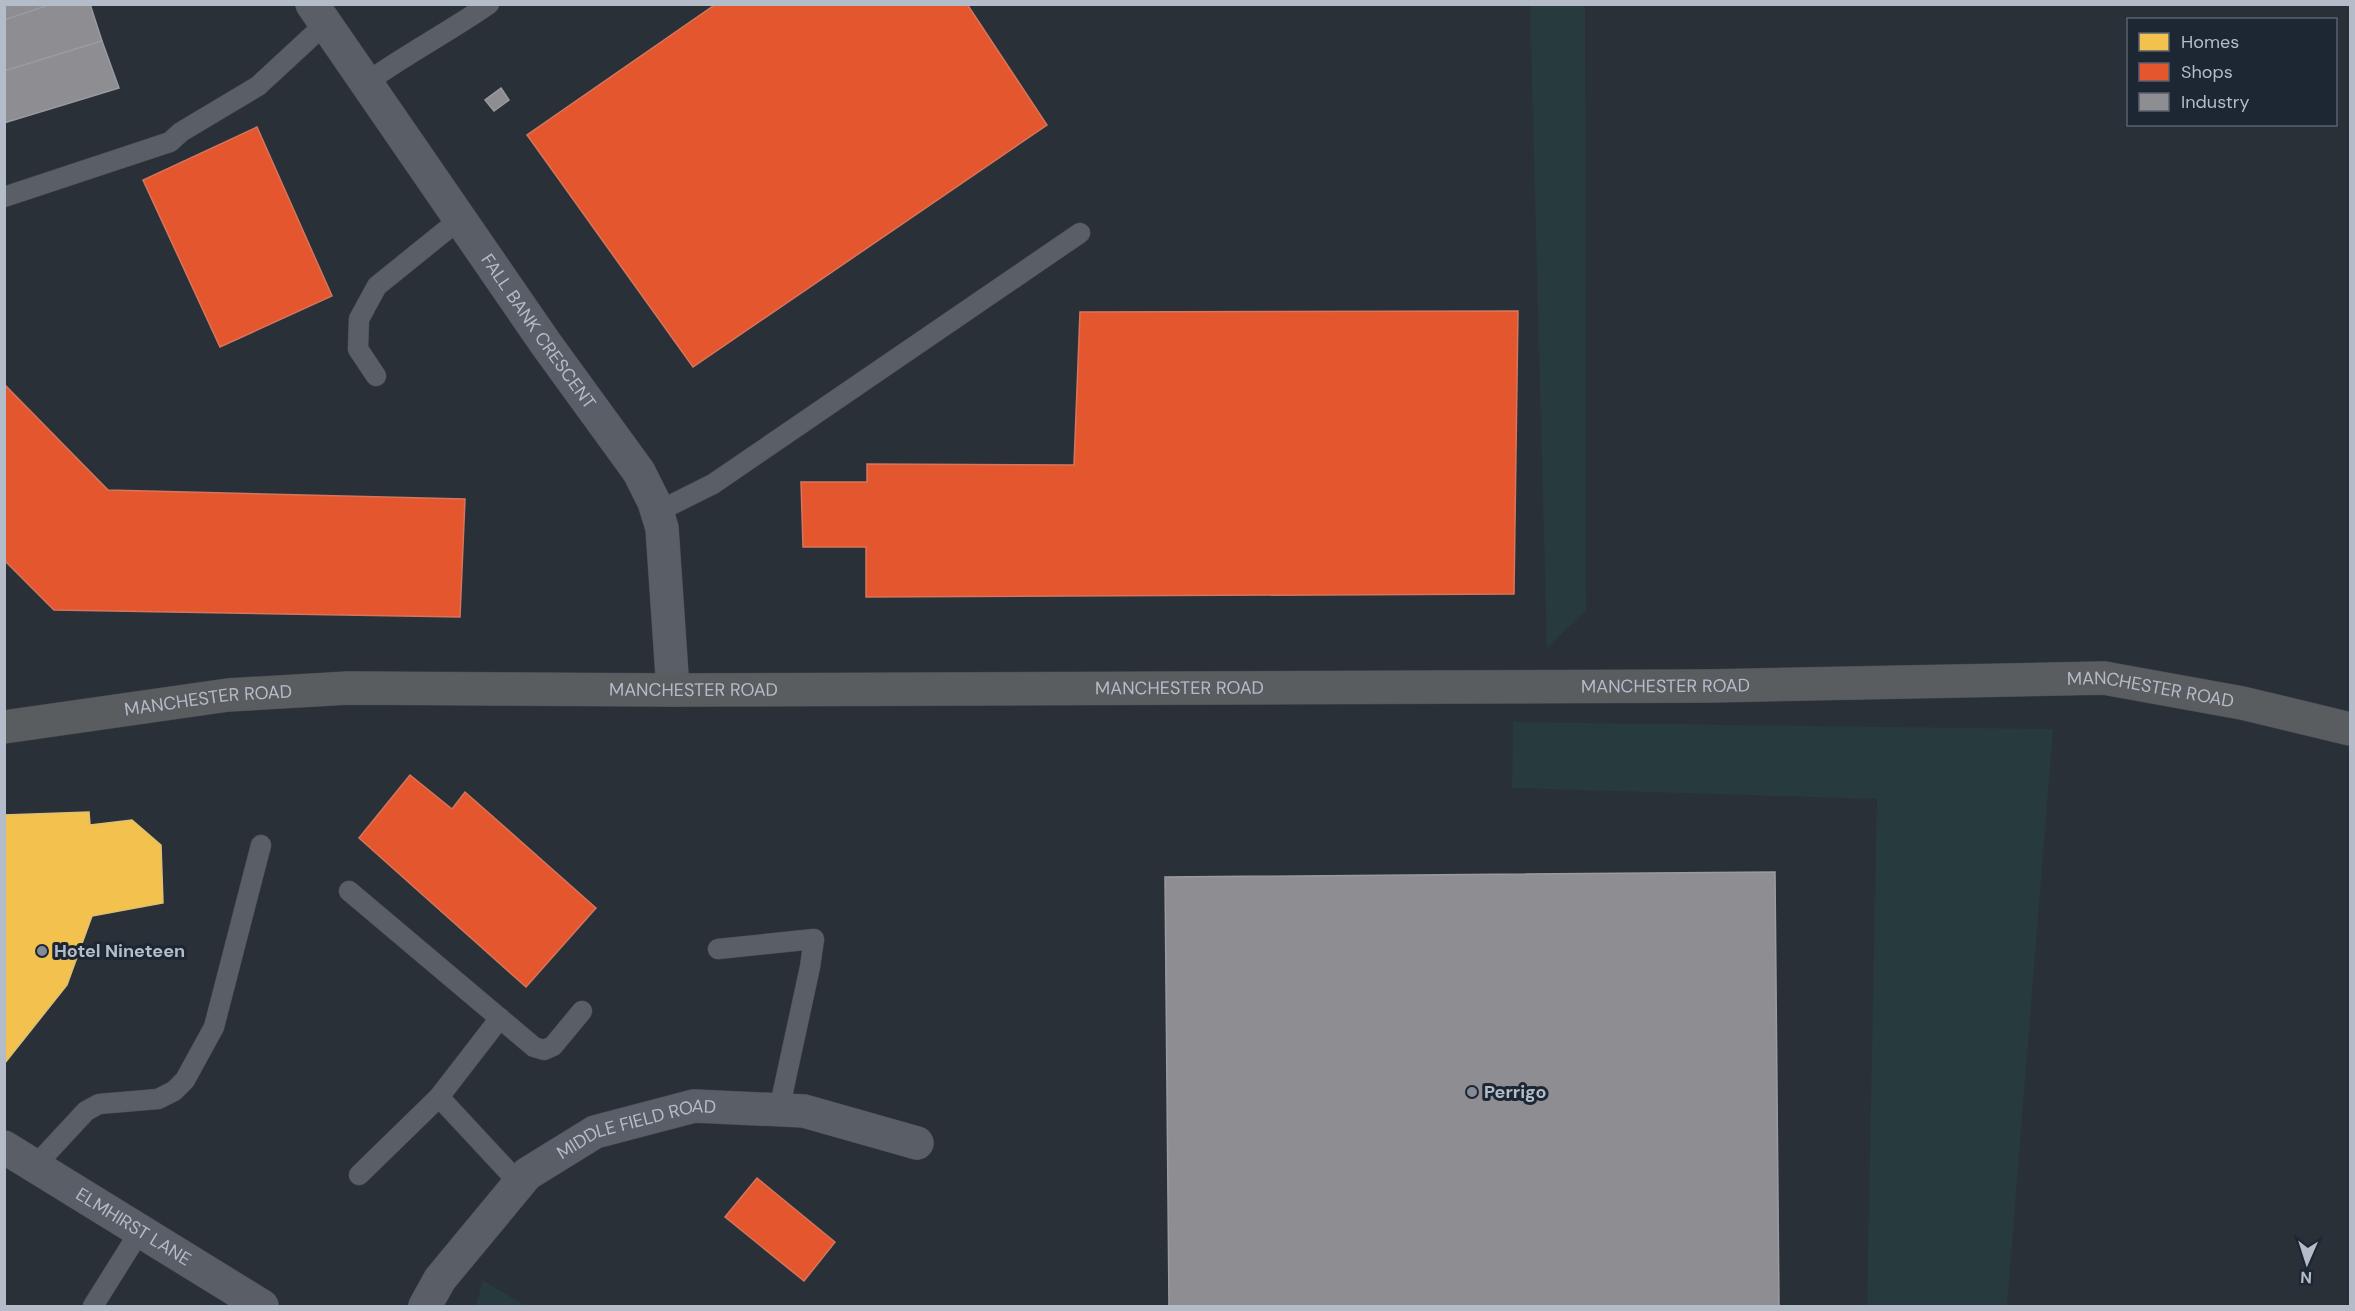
<svg xmlns="http://www.w3.org/2000/svg" width="2355" height="1311" font-family="'DM Sans',sans-serif">
  <style>
    .green { fill: #273a3e }
    .homes { fill: #f2c14e; stroke: #dfc073; stroke-width: 1.5 }
    .shops { fill: #e4572e; stroke: #d6755c; stroke-width: 1.5 }
    .industry { fill: #8d8d92; stroke: #999ba2; stroke-width: 1.5 }
    .lines { fill: none; stroke-linecap: round; stroke-linejoin: round }
    .lane-casing { stroke: #484c53; stroke-width: 21 }
    .street-casing { stroke: #484c53; stroke-width: 34 }
    .highway-casing { stroke: #474c53; stroke-width: 34 }
    .lane { stroke: #5a5e66; stroke-width: 20 }
    .street { stroke: #5a5e66; stroke-width: 33 }
    .highway { stroke: #5a5d60; stroke-width: 33 }
    .poi-dot { fill: #848b96; stroke: #1d2633; stroke-width: 2 }
    .labels { text-anchor: middle; stroke-width: 6; stroke-linejoin: round; paint-order: stroke }
    .street-label { font-size: 18px; fill: #b4bcc9; stroke: #1d2633 }
    .poi-label { font-size: 18px; font-weight: bold; fill: #b4bcc9; stroke: #1d2633; text-anchor: start }
  </style>
  <rect width="100%" height="100%" fill="#2a3038"/>
  <g class="green">
    <polygon points="1530,5 1585,5 1586,610 1547,648"/>
    <polygon points="1513,722 2053,729 2007,1306 1867,1306 1877,799 1512,788"/>
    <polygon points="483,1280 525,1306 476,1306"/>
  </g>
  <polygon class="homes" points="89,812 90,825 132,820 161,845 163,903 92,916 67,985 4,1064 4,815"/>
  <g class="shops">
    <polygon points="716,4 967,4 1047,125 693,367 527,135"/>
    <polygon points="257,127 332,296 220,347 143,180"/>
    <polygon points="1518,311 1514,594 866,597 866,547 803,547 801,482 867,482 867,464 1074,465 1080,312"/>
    <polygon points="4,384 108,490 465,499 460,617 54,610 4,560"/>
    <polygon points="410,775 452,809 465,792 596,908 526,987 359,838"/>
    <polygon points="757,1178 835,1242 804,1281 725,1217"/>
  </g>
  <g class="industry">
    <polygon points="4,4 52,4 4,20"/>
    <polygon points="52,4 90,4 102,41 4,71 4,20"/>
    <polygon points="102,41 119,88 4,123 4,71"/>
    <polygon points="501,88 509,100 494,111 485,100"/>
    <polygon points="1775,872 1779,1306 1169,1306 1165,877"/>
  </g>
  <g class="lines">
    <g class="lane-casing">
      <g id="lane">
        <path d="M366,83C406,54 449,32 489,4"/>
        <polyline points="4,197 170,142 181,132 258,86 325,24"/>
        <polyline points="376,376 358,349 359,319 377,286 460,219"/>
        <polyline points="657,512 713,484 1080,233"/>
        <polyline points="349,891 534,1047 544,1050 553,1046 582,1011"/>
        <polyline points="718,949 814,939 810,967 779,1110"/>
        <polyline points="439,1097 500,1018"/>
        <polyline points="35,1166 86,1111 99,1104 158,1099 174,1091 185,1080 214,1027 261,845"/>
        <polyline points="359,1175 439,1097 519,1183"/>
        <polyline points="93,1306 140,1231"/>
      </g>
    </g>
    <g class="street-casing">
      <g id="street">
        <path id="s1" d="M312,4L546,344L639,472L654,502L662,528L673,690"/>
        <path id="s2" d="M4,1147L262,1306"/>
        <path id="s3" d="M425,1306L440,1279L527,1174L595,1132L694,1106L804,1111L917,1143"/>
      </g>
    </g>
    <g class="highway-casing">
      <g id="highway">
        <path id="s4" d="M4,727L228,695L348,688L673,690L1709,686L2104,678L2242,703L2350,729"/>
      </g>
    </g>
    <use href="#lane" class="lane"/>
    <use href="#street" class="street"/>
    <use href="#highway" class="highway"/>
  </g>
  <g class="poi-dot">
    <circle cx="42" cy="951" r="6"/>
    <circle cx="1472" cy="1092" r="6"/>
  </g>
  <g class="labels">
    <g class="street-label">
      <text dy="6" stroke="none"><textPath href="#s1" startOffset="398">FALL BANK CRESCENT</textPath></text>
      <text dy="6" stroke="none"><textPath href="#s4" startOffset="1664">MANCHESTER ROAD</textPath></text>
      <text dy="6" stroke="none"><textPath href="#s4" startOffset="1178">MANCHESTER ROAD</textPath></text>
      <text dy="6" stroke="none"><textPath href="#s4" startOffset="692">MANCHESTER ROAD</textPath></text>
      <text dy="6" stroke="none"><textPath href="#s4" startOffset="2150">MANCHESTER ROAD</textPath></text>
      <text dy="6" stroke="none"><textPath href="#s4" startOffset="206">MANCHESTER ROAD</textPath></text>
      <text dy="6" stroke="none"><textPath href="#s3" startOffset="288">MIDDLE FIELD ROAD</textPath></text>
      <text dy="6" stroke="none"><textPath href="#s2" startOffset="152">ELMHIRST LANE</textPath></text>
    </g>
    <g class="poi-label">
      <text x="54" y="957">Hotel Nineteen</text>
      <text x="1484" y="1098">Perrigo</text>
    </g>
  </g>
  <rect width="2355" height="1311" fill="none" stroke="#b4bcc9" stroke-width="12"/>
  <rect x="2127" y="18" width="210" height="108" fill="#1d2633" stroke="#59626f" stroke-width="1.5"/>
  <rect x="2139" y="33" width="30" height="18" fill="#f2c14e" stroke="#59626f" stroke-width="1.5"/>
  <text x="2181" y="48" font-size="18" fill="#b4bcc9">Homes</text>
  <rect x="2139" y="63" width="30" height="18" fill="#e4572e" stroke="#59626f" stroke-width="1.5"/>
  <text x="2181" y="78" font-size="18" fill="#b4bcc9">Shops</text>
  <rect x="2139" y="93" width="30" height="18" fill="#8d8d92" stroke="#59626f" stroke-width="1.5"/>
  <text x="2181" y="108" font-size="18" fill="#b4bcc9">Industry</text>
  <g transform="translate(2307 1263) rotate(183)" stroke="#1d2633" stroke-width="4.5" paint-order="stroke">
  <path d="M0-4.5L10 22L0 15L-10 22Z" fill="#b4bcc9"/>
  <text y="-9" font-size="16" font-weight="bold" text-anchor="middle" fill="#b4bcc9">N</text>
  </g>
</svg>
